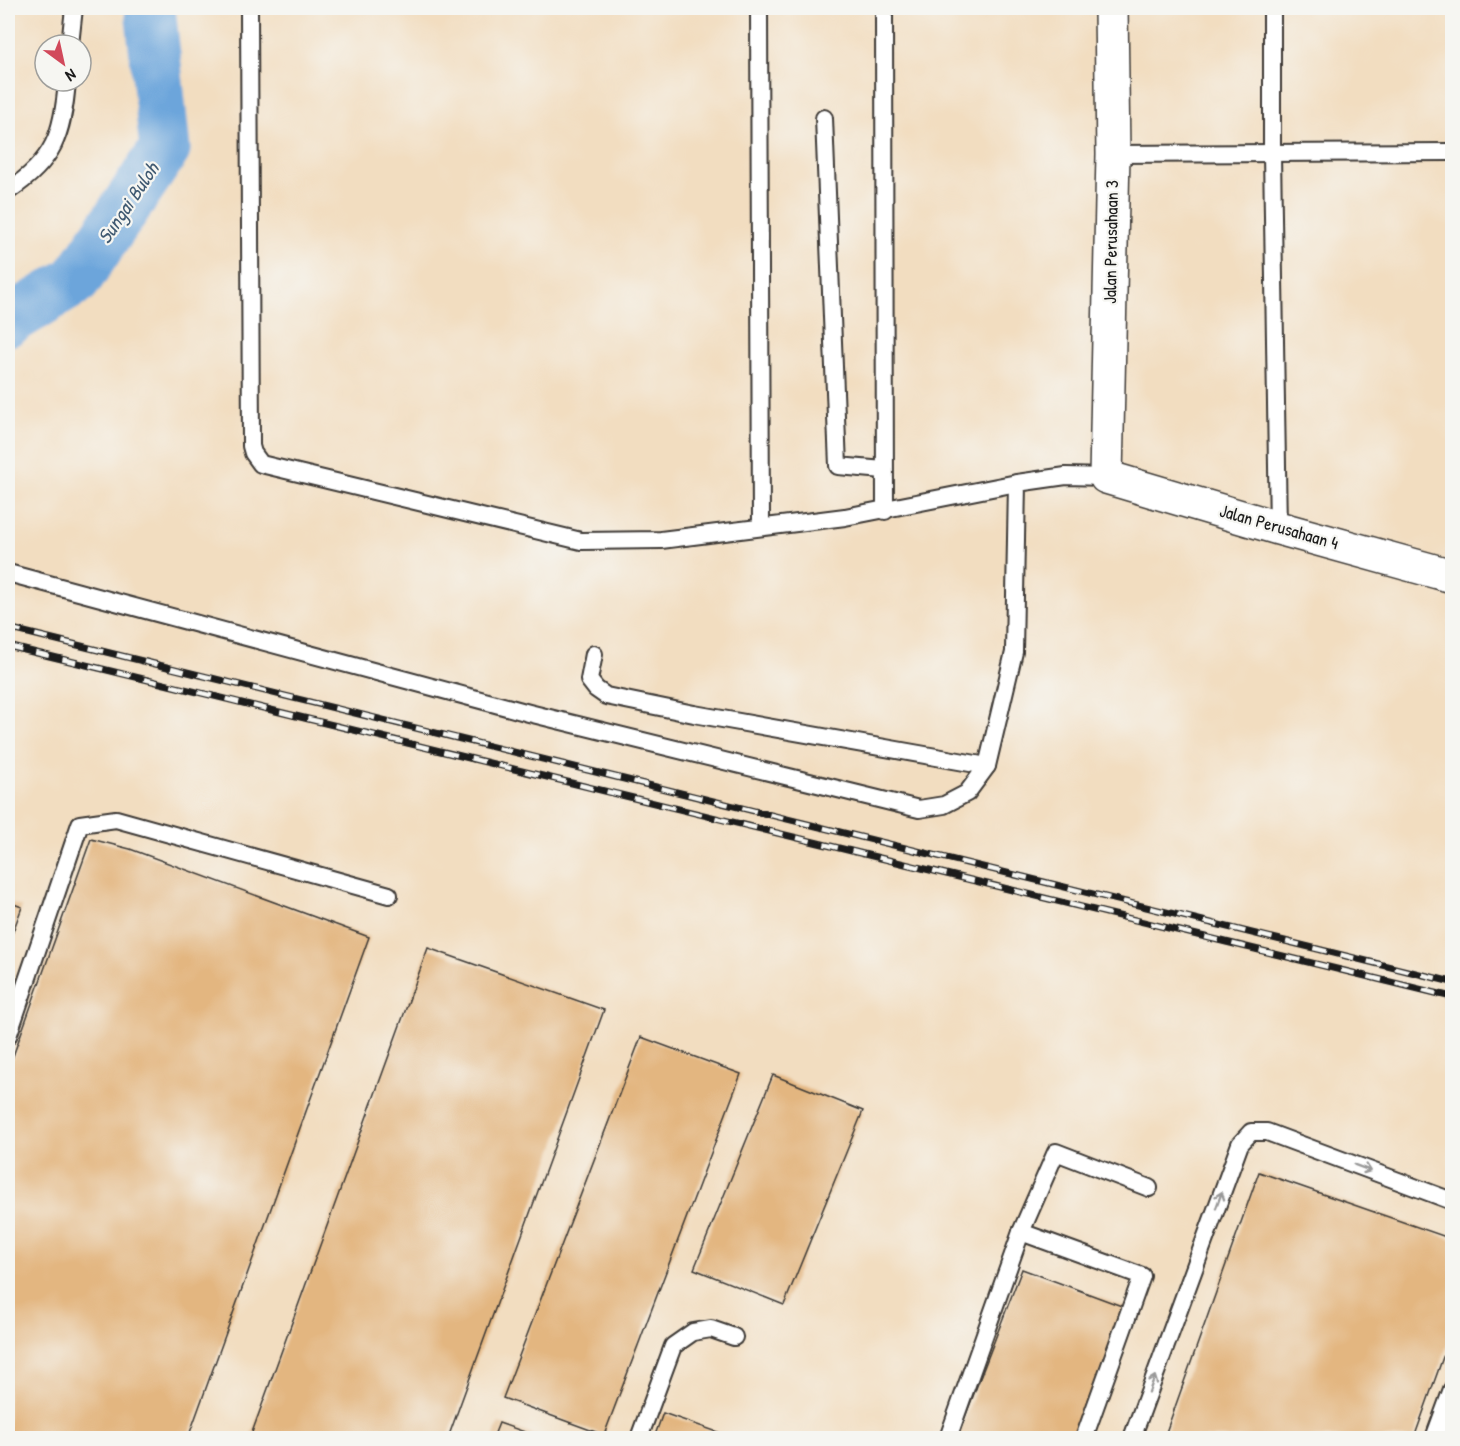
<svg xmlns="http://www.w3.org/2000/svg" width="1460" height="1446" font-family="'Patrick Hand',sans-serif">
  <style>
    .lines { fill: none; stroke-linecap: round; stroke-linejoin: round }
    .river { stroke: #6ca5db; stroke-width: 51 }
    .building { fill: #e3b680 }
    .service-casing { stroke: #3c3935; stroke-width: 20 }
    .minor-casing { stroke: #3c3935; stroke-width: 36 }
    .service { stroke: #fff; stroke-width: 16 }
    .minor { stroke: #fff; stroke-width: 33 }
    .rail-casing { stroke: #1c1c1c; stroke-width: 7 }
    .rail { stroke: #f6f6f2; stroke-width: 4.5; stroke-dasharray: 14; stroke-linecap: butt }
    .oneway { stroke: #999 }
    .labels { text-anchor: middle; stroke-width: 4.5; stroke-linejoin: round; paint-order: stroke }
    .street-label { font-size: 18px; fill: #1c1c1c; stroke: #f6f6f2 }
    .water-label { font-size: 20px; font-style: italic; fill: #405a72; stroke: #f6f6f2 }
  </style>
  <rect width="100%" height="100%" fill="#f6f6f2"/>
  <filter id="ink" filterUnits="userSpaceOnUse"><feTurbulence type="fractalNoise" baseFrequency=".0167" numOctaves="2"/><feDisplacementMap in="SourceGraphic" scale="12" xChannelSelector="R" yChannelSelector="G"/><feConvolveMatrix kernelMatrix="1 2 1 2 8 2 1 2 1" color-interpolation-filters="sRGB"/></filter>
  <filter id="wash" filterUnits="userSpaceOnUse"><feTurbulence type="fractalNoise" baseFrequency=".008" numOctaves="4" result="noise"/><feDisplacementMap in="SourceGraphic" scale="24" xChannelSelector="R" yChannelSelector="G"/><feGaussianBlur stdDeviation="1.35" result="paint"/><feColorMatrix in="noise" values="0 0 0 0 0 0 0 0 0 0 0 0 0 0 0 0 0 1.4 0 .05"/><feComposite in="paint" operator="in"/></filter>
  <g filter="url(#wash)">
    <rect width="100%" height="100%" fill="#f2ddc0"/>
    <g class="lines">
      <polyline class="river" points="8,321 76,280 165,149 150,8"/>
    </g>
    <g id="blocks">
      <g class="building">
        <polygon points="91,839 130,849 369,937 188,1438 8,1438 8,1070"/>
        <polygon points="8,902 22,907 8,945"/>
        <polygon points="428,948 604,1010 448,1438 250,1438"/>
        <polygon points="641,1037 741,1074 604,1435 503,1398"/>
        <polygon points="773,1075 863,1111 784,1305 694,1269"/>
        <polygon points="1259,1172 1452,1239 1452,1332 1414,1438 1164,1438"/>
        <polygon points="1022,1269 1127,1308 1077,1438 957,1438"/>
        <polygon points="663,1413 732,1437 731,1438 654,1438"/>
        <polygon points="499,1423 542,1438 493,1438"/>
      </g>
    </g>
  </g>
  <g filter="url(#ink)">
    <use href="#blocks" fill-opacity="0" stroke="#3c3935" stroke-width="1.5"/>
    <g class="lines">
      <g class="service-casing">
        <g id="service">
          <polyline points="249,8 251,446 253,453 261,464 581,541 661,540 845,517 1017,483"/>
          <polyline points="759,8 761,526"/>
          <polyline points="884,8 885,511"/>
          <polyline points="1272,8 1272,154 1278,528"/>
          <polyline points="70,45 74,8"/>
          <polyline points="824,118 838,466 884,470"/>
          <polyline points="1113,154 1452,152"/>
          <path d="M8,191C54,161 63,134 67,81"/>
          <polyline points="8,573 529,713 919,809 944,805 967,793 987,766 1014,652 1017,483 1066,476 1106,477"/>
          <polyline points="594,654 589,680 596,689 606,696 694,714 987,766"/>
          <polyline points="8,1036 80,824 116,819 389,895"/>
          <polyline points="1021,1232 1142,1276 1084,1438"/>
          <polyline points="639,1438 673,1346 693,1332 711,1329 734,1337"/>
          <polyline points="948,1438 1021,1232 1056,1152 1149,1188"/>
          <polyline points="1132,1438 1240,1144 1251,1132 1267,1132 1452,1201"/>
          <polyline points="1434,1438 1452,1389"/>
        </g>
      </g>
      <g class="minor-casing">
        <polyline id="minor" points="1111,8 1113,154 1106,477 1278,528 1452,576"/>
      </g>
      <use href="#service" class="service"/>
      <use href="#minor" class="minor"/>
      <g class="rail-casing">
        <g id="rail">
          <polyline points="8,628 1452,982"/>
          <polyline points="8,646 1452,997"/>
        </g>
      </g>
      <use href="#rail" class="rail"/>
    </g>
    <defs><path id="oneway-shaft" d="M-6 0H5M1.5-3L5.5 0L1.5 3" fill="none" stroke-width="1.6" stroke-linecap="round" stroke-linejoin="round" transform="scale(1.5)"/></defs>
    <g class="oneway">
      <use href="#oneway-shaft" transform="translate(1363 1168) rotate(20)"/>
      <use href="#oneway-shaft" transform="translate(1219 1200) rotate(-70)"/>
      <use href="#oneway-shaft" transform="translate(1152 1384) rotate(-70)"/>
    </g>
  </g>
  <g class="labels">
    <g class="street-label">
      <text transform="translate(1111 242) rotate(-89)" y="6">Jalan Perusahaan 3</text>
      <text transform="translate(1279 527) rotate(16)" y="6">Jalan Perusahaan 4</text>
    </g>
    <g class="water-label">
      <text transform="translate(128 203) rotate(-56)" y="7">Sungai Buloh</text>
    </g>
  </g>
  <rect width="1460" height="1446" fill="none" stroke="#f6f6f2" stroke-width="30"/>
  <g transform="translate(63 63) rotate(147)"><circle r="28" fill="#f6f6f2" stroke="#9f9f9c" stroke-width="1.5"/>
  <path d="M0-4.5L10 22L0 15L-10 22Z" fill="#d1495b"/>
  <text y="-9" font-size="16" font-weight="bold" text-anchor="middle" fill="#1c1c1c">N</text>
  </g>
</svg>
